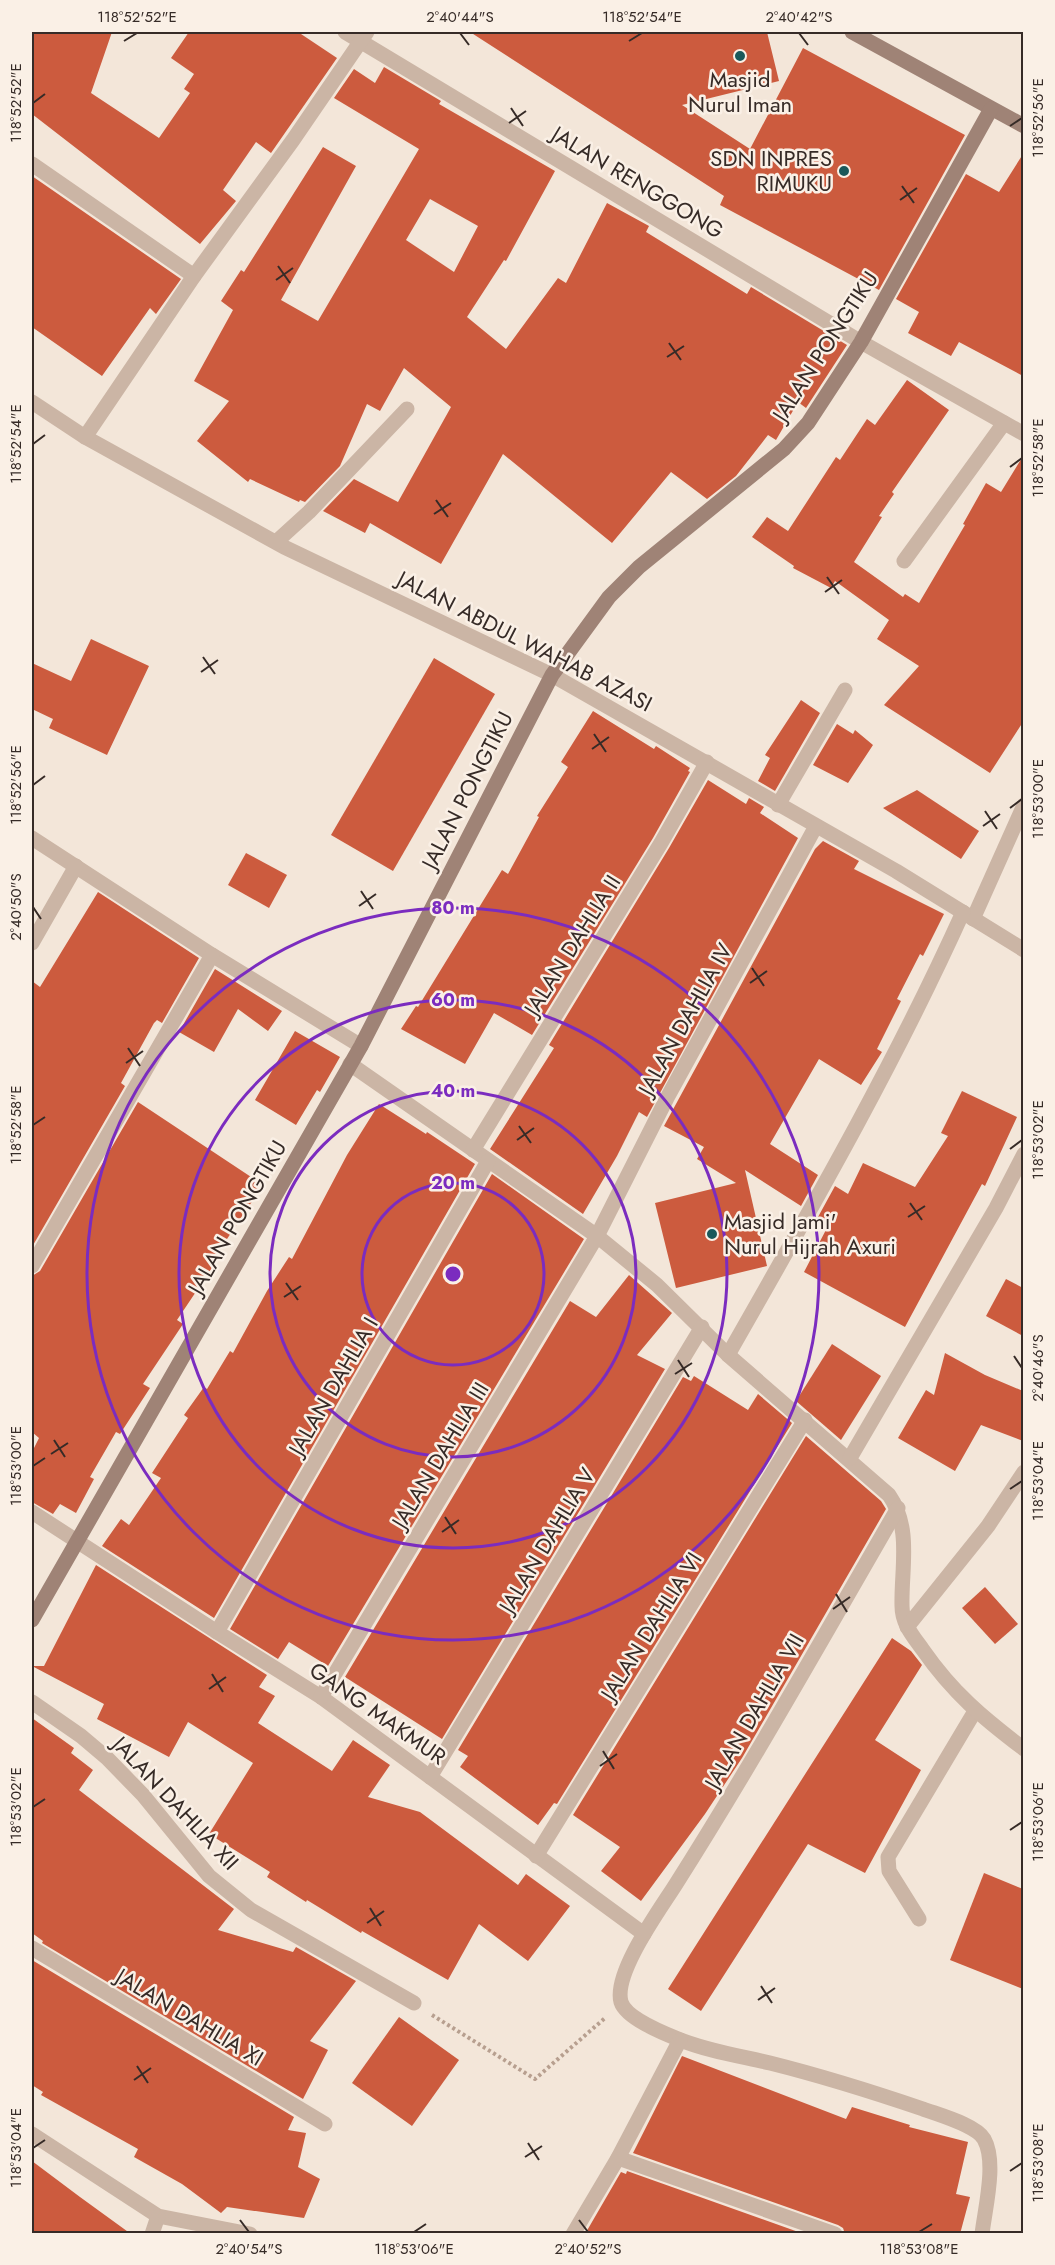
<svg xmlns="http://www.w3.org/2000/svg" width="1055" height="2265" font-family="Jost,sans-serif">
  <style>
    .building { fill: #cc5b3e; fill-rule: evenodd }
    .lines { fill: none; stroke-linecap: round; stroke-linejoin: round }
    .path { stroke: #b79f8f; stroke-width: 4; stroke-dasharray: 3 3; stroke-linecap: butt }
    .lane { stroke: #cbb5a5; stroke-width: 15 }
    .street { stroke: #cbb5a5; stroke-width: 15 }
    .secondary { stroke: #9f8376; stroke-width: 15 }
    .ticks { fill: none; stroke: #362b27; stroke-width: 2 }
    .ring { fill: none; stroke: #7b2cbf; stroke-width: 3 }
    .poi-dot { fill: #1a585a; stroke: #faf0e6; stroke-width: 2 }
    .labels { text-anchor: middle; stroke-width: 5; stroke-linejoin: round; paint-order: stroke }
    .poi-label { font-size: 22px; fill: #362b27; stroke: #faf0e6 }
    .street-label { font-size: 22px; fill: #362b27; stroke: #faf0e6 }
    .centre { fill: #7b2cbf; stroke: #faf0e6; stroke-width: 3 }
    .ring-label { font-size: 18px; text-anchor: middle; font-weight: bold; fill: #7b2cbf; stroke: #faf0e6; stroke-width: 5; stroke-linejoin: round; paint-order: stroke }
    .neatline { fill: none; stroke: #362b27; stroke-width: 2 }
    .ticks-label { font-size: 15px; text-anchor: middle; fill: #362b27 }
  </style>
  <rect width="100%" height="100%" fill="#f3e6d9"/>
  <g class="building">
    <polygon points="32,32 112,32 91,93 159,138 190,93 184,89 194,74 171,58 189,32 298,32 337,58 271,153 256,142 223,190 236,201 200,244 32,114"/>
    <polygon points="470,32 767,32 779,81 682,105 750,149 803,48 965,135 879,290 720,205 724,196"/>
    <path d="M384,67L441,101L439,104L555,171L506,261L504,260L467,317L506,349L558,278L566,283L607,203L649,226L646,232L747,294L751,287L847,345L806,408L798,402L776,440L768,435L736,476L707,499L671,472L612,543L503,454L441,564L370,523L365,533L323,511L354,479L398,502L451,407L404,368L380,411L367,404L340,466L305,502L300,500L299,502L250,479L248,482L197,441L229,401L194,381L233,310L221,301L241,270L244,272L323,147L356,166L281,300L318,321L419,149L334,98L354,69L375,83ZM430,199L478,226L454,272L406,240Z"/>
    <polygon points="1023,154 1023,376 959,342 951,356 908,333 919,312 896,299 966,174 999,192"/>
    <polygon points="32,176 181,279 156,314 150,308 102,376 32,327"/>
    <polygon points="907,380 949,410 892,492 894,494 879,516 882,517 854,562 903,597 905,594 919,603 965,525 963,524 986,483 1001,492 1023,456 1023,722 990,773 884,705 919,666 877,639 889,620 835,581 831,588 793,568 794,566 752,537 767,517 788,531 836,457 840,460 867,419 875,425"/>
    <polygon points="91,639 149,666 107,755 49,728 53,719 32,709 32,663 71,681"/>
    <polygon points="434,658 495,694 393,871 331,835"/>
    <polygon points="801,700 820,713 775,791 758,781 770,758 765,755"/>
    <polygon points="593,711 654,749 656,746 690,768 688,771 690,772 653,838 532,1035 494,1013 465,1064 401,1029 416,1006 418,1007 502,870 508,874 539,817 537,816 568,767 561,762"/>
    <polygon points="837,724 853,734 855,730 873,745 848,783 813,765"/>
    <polygon points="708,780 746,804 749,798 764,807 760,813 798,838 647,1117 639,1112 617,1156 583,1214 490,1149 554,1048 549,1045 669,848"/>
    <polygon points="917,790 979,831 961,859 883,808"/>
    <polygon points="823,841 859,861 854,869 944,914 923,956 920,954 897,999 901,1001 877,1049 882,1052 861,1085 819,1059 770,1144 818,1175 801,1206 745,1170 767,1266 676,1288 655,1203 736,1183 697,1159 704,1147 664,1126 815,849"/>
    <polygon points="246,853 287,875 269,908 228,885"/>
    <polygon points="98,892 199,958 162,1023 157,1020 154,1023 121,1083 125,1086 32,1247 32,981 40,987"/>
    <polygon points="215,969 282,1011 268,1031 238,1009 214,1052 179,1032"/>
    <polygon points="295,1031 340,1057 320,1092 317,1090 296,1125 255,1100"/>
    <polygon points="962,1091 1017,1117 985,1186 982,1184 905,1327 804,1272 828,1226 818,1217 835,1186 848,1194 863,1163 915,1187 948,1136 941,1133"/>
    <polygon points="138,1102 263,1185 215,1257 218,1259 177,1320 183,1324 143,1384 150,1388 120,1434 116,1432 90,1477 94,1479 76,1513 60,1504 53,1514 32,1502 32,1452 39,1438 32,1432 32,1276 40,1271"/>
    <polygon points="379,1104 426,1134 427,1132 475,1164 214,1618 102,1546 121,1519 129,1525 161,1478 152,1473 188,1418 184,1415 204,1387 207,1389 230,1351 233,1353 267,1291 289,1257 292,1259 347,1155"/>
    <polygon points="492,1174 584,1239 328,1666 289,1642 278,1659 230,1629"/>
    <polygon points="629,1275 672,1313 637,1355 665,1369 442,1739 345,1677 570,1301 596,1317"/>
    <polygon points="1006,1279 1023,1288 1023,1336 986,1316"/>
    <polygon points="832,1344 881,1376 841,1440 796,1401"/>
    <polygon points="945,1353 985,1375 1023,1391 1023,1441 981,1425 955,1471 898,1438 926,1390 934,1395"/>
    <polygon points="694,1376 748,1410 758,1394 792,1423 557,1804 554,1803 538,1825 460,1767 468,1756 458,1750 683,1377 691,1381"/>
    <polygon points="806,1436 881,1501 886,1509 742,1758 705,1814 641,1901 601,1871 620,1847 573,1815"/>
    <polygon points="96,1565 267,1675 259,1687 275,1696 258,1723 332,1771 353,1740 390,1765 368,1797 420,1812 518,1885 526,1874 570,1906 528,1961 479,1924 448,1980 362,1931 361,1933 307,1900 306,1902 267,1877 270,1872 209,1834 253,1763 188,1722 169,1757 97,1719 104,1704 32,1666 44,1666"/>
    <polygon points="985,1587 1018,1624 995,1644 962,1608"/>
    <polygon points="892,1638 911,1651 922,1665 875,1740 921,1770 865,1873 808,1844 701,2011 668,1989"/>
    <polygon points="32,1718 74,1748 71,1753 93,1770 79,1790 234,1909 218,1930 293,1952 296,1947 356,1981 310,2041 328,2050 303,2099 42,1943 43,1941 32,1933"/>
    <polygon points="984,1873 1023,1889 1023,1989 950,1960"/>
    <polygon points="32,1960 294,2117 288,2130 306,2133 298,2167 320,2179 304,2218 227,2207 221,2213 182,2184 134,2157 138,2149 41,2095 43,2092 32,2085"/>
    <polygon points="399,2017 459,2060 412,2126 352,2083"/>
    <polygon points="682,2056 846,2119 852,2107 910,2125 909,2127 968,2142 956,2194 970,2197 960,2234 845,2234 843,2228 838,2225 633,2153"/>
    <polygon points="32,2161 80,2197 131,2234 32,2234"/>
    <polygon points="627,2171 804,2234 585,2234 621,2172 626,2174"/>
  </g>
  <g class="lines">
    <polyline class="path" points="432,2015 535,2079 605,2018"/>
    <polyline class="lane" points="919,1919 889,1871 888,1857 975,1711"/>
    <g class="street">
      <polyline points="345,32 861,342 1024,434"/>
      <polyline points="32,164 194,276"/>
      <polyline points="32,402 85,437 284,547 552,675 896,871 1024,950"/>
      <polyline points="85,437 194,276 293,140 367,32"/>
      <polyline points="276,542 309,512 407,409"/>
      <polyline points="904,561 1004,423"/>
      <polyline points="778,805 845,690"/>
      <polyline points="32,838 212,955 361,1046"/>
      <polyline points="973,919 1024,805"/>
      <polyline points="32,943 76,866"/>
      <path d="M350,1064L597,1236L657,1285L728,1355L889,1495C912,1528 901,1569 902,1606C902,1624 913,1636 923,1650C953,1693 983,1718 1024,1749"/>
      <polyline points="473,1150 661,843 707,762"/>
      <polyline points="32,1266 212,955"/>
      <path d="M728,1355C811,1209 894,1065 963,912"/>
      <polyline points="850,1458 996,1208 1024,1154"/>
      <path d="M898,1508C825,1634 754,1761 676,1884C661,1908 613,1973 621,2002C626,2018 663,2033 678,2039C707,2051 740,2056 770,2063C822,2076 873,2092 923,2109C939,2115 976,2125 984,2139C997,2162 985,2208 982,2234"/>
      <polyline points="32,1512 217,1632 321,1697 644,1934"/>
      <polyline points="907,1627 988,1526 1024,1472"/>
      <polyline points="217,1632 488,1161"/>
      <polyline points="321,1697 597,1236 667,1098 816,826"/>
      <polyline points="32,1702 81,1736 107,1758 143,1795 209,1876 251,1910 414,2003"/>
      <polyline points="430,1777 702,1327"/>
      <polyline points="536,1856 805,1420"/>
      <polyline points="32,1948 325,2124"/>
      <polyline points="32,2134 158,2216 250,2234"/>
      <polyline points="618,2158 835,2234"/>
      <polyline points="152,2234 158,2216"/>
      <polyline points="573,2234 618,2158 680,2040"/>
    </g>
    <g class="secondary">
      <polyline points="852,32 1024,126"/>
      <polyline points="32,1620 361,1046 552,675 609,597 639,567 784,449 808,423 861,342 991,109"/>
    </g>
  </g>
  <path class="ticks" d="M460,33L469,45M799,33L808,45M124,41L137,33M629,41L642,33M33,103L45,94M511,108L523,126M509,123L526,111M1010,126L1022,118M902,186L914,203M900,200L917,188M278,266L290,283M276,280L293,268M669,343L681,360M667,357L684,346M33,444L45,435M1010,467L1022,458M436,500L448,517M434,514L451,503M827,577L839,594M825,592L842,580M203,657L215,674M201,672L218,660M594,734L606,752M592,749L609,737M33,785L45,776M1010,808L1022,799M985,811L997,829M983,826L1000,814M361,891L373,909M359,906L376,894M33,907L41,919M752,968L764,986M750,983L767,971M128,1048L140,1066M126,1063L143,1051M33,1125L45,1117M519,1126L531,1143M517,1140L534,1128M1010,1149L1022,1140M910,1203L922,1220M908,1217L925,1206M286,1283L298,1300M284,1297L301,1286M1014,1356L1022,1368M678,1360L689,1377M675,1374L692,1363M54,1440L65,1457M51,1454L68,1443M33,1466L45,1458M1010,1489L1022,1481M445,1517L456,1534M442,1532L459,1520M836,1594L847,1612M833,1609L850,1597M212,1674L223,1692M209,1689L226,1677M603,1751L614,1769M600,1766L617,1754M33,1807L45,1799M1010,1830L1022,1822M370,1908L381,1926M367,1923L384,1911M761,1986L772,2003M758,2000L775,1988M137,2066L148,2083M134,2080L151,2068M528,2143L539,2160M33,2148L45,2140M525,2157L542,2146M1010,2171L1022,2163M240,2220L249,2232M579,2220L588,2232M414,2232L426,2224M919,2232L932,2224"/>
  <g class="ring">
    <circle cx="453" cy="1274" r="91"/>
    <circle cx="453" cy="1274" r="183"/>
    <circle cx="453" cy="1274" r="274"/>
    <circle cx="453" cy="1274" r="366"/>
  </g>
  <g class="poi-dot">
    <circle cx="740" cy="56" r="6"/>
    <circle cx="844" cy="171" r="6"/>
    <circle cx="712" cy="1234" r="6"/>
  </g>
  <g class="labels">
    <g class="poi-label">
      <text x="740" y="87">Masjid<tspan x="740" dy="25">Nurul Iman</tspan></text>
      <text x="832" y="166" text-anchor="end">SDN INPRES<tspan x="832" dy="25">RIMUKU</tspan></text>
      <text x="724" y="1229" text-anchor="start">Masjid Jami'<tspan x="724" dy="25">Nurul Hijrah Axuri</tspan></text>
    </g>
    <g class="street-label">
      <text transform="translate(638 182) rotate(31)" y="8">JALAN RENGGONG</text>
      <text transform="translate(825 346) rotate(-57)" y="8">JALAN PONGTIKU</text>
      <text transform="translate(525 641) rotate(27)" y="8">JALAN ABDUL WAHAB AZASI</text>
      <text transform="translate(467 790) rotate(-63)" y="8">JALAN PONGTIKU</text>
      <text transform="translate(572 945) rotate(-58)" y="8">JALAN DAHLIA II</text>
      <text transform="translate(685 1019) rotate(-61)" y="8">JALAN DAHLIA IV</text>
      <text transform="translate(237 1217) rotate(-60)" y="8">JALAN PONGTIKU</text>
      <text transform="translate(333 1386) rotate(-60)" y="8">JALAN DAHLIA I</text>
      <text transform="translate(440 1455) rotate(-59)" y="8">JALAN DAHLIA III</text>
      <text transform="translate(547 1540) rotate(-59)" y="8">JALAN DAHLIA V</text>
      <text transform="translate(651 1626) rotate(-58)" y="8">JALAN DAHLIA VI</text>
      <text transform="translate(754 1711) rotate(-60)" y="8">JALAN DAHLIA VII</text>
      <text transform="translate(378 1713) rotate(35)" y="8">GANG MAKMUR</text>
      <text transform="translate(176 1803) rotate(47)" y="8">JALAN DAHLIA XII</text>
      <text transform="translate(190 2017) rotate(31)" y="8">JALAN DAHLIA XI</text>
    </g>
  </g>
  <circle cx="453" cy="1274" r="9" class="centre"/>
  <g class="ring-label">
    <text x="453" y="914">80 m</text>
    <text x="453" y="1006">60 m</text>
    <text x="453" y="1097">40 m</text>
    <text x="453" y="1189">20 m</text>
  </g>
  <rect width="1055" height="2265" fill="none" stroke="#faf0e6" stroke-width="66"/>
  <rect x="33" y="33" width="989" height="2199" class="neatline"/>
  <g class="ticks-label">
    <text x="137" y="22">118°52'52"E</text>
    <text x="460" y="22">2°40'44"S</text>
    <text x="642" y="22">118°52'54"E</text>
    <text x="799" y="22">2°40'42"S</text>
    <text transform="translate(16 103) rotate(-90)" y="5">118°52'52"E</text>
    <text transform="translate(1038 118) rotate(-90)" y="5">118°52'56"E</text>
    <text transform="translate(16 444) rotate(-90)" y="5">118°52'54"E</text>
    <text transform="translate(1038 458) rotate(-90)" y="5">118°52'58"E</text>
    <text transform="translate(16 785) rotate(-90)" y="5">118°52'56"E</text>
    <text transform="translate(1038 799) rotate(-90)" y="5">118°53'00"E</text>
    <text transform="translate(16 907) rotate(-90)" y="5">2°40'50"S</text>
    <text transform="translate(16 1125) rotate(-90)" y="5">118°52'58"E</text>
    <text transform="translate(1038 1140) rotate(-90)" y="5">118°53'02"E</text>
    <text transform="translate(1038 1368) rotate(-90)" y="5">2°40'46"S</text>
    <text transform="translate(16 1466) rotate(-90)" y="5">118°53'00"E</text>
    <text transform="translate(1038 1481) rotate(-90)" y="5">118°53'04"E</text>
    <text transform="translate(16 1807) rotate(-90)" y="5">118°53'02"E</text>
    <text transform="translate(1038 1822) rotate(-90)" y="5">118°53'06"E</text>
    <text transform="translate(16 2148) rotate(-90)" y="5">118°53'04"E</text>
    <text transform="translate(1038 2163) rotate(-90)" y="5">118°53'08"E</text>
    <text x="249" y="2254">2°40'54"S</text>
    <text x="414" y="2254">118°53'06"E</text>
    <text x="588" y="2254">2°40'52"S</text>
    <text x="919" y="2254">118°53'08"E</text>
  </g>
</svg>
